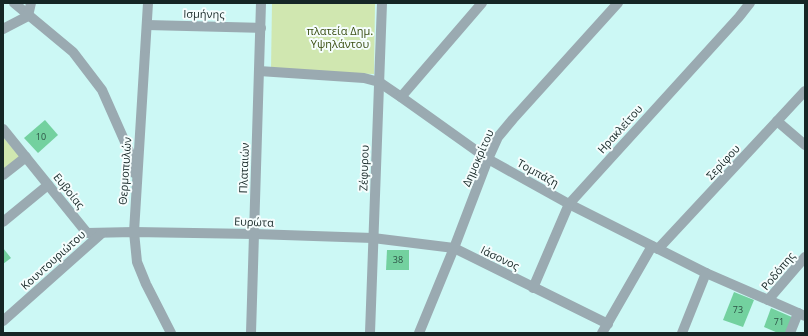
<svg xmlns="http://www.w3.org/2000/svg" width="808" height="336" font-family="'Open Sans',sans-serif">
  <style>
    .green { fill: #d0e7b0 }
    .building { fill: #73d19f }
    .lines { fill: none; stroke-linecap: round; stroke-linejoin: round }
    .street { stroke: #9aaab1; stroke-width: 10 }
    .labels { text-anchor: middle; stroke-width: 4; stroke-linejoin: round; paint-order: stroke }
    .number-label { font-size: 9px; fill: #2c5144 }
    .street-label { font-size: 11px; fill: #152625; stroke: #f5fdfd }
    .park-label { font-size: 11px; fill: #384c10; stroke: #f5fdfd }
  </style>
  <rect width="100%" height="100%" fill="#ccf8f5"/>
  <g class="green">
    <polygon points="272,3 375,3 374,74 271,70"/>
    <polygon points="3,137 20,157 3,171"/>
  </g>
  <g class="building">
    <polygon points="45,120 58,135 38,153 24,138"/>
    <polygon points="3,248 11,258 3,264"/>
    <polygon points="387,250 409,250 409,270 386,270"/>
    <polygon points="734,292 754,300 743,327 723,320"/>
    <polygon points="771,308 794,318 787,333 778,333 764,327"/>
  </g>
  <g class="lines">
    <g class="street">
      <polyline points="14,3 73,52 102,90 129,151 134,173"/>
      <polyline points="148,3 134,232 137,262 146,284 171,333"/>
      <polyline points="147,25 261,28"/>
      <polyline points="3,29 28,16 31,3"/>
      <polyline points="259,71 364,78 379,82 401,97 488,159 569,204 706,273 805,316"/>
      <polyline points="401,97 482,3"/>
      <polyline points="777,121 805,145"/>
      <polyline points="3,129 87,233 134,232 254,234 373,238 454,248 608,324"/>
      <polyline points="3,175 26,157"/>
      <polyline points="3,222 48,185"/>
      <polyline points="658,249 805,91"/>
      <polyline points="533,288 569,204 739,17 750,3"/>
      <polyline points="768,300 805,257"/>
      <polyline points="3,321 102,233"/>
      <polyline points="251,333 261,3"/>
      <polyline points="370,333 382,3"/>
      <polyline points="419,333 454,248 488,159 498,137 513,119 618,3"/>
      <polyline points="602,333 652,246"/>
      <polyline points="682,333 706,273"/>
      <polyline points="790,333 798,313"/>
    </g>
  </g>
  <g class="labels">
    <g class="number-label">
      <text x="41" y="140">10</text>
      <text x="398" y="263">38</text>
      <text x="738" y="313">73</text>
      <text x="779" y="325">71</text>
    </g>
    <g class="street-label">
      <text transform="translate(204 14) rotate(1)" y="4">Ισμήνης</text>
      <text transform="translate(620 129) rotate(-48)" y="4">Ηρακλείτου</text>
      <text transform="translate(478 158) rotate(-66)" y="4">Δημοκρίτου</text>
      <text transform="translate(723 162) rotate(-47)" y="4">Σερίφου</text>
      <text transform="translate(244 168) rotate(-88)" y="4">Πλαταιών</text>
      <text transform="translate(364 168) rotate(-88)" y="4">Ζέφυρου</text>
      <text transform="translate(125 171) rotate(-86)" y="4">Θερμοπυλών</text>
      <text transform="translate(538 173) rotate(29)" y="4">Τομπάζη</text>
      <text transform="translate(69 191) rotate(51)" y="4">Ευβοίας</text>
      <text transform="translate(254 222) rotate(2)" y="4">Ευρώτα</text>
      <text transform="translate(500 258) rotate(26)" y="4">Ιάσονος</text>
      <text transform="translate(53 260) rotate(-42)" y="4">Κουντουριώτου</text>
      <text transform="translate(778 271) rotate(-50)" y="4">Ροδόπης</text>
    </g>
    <g class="park-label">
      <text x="340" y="35">πλατεία Δημ.<tspan x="340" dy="13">Υψηλάντου</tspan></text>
    </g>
  </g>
  <rect width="808" height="336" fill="none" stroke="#152625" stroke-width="8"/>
</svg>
